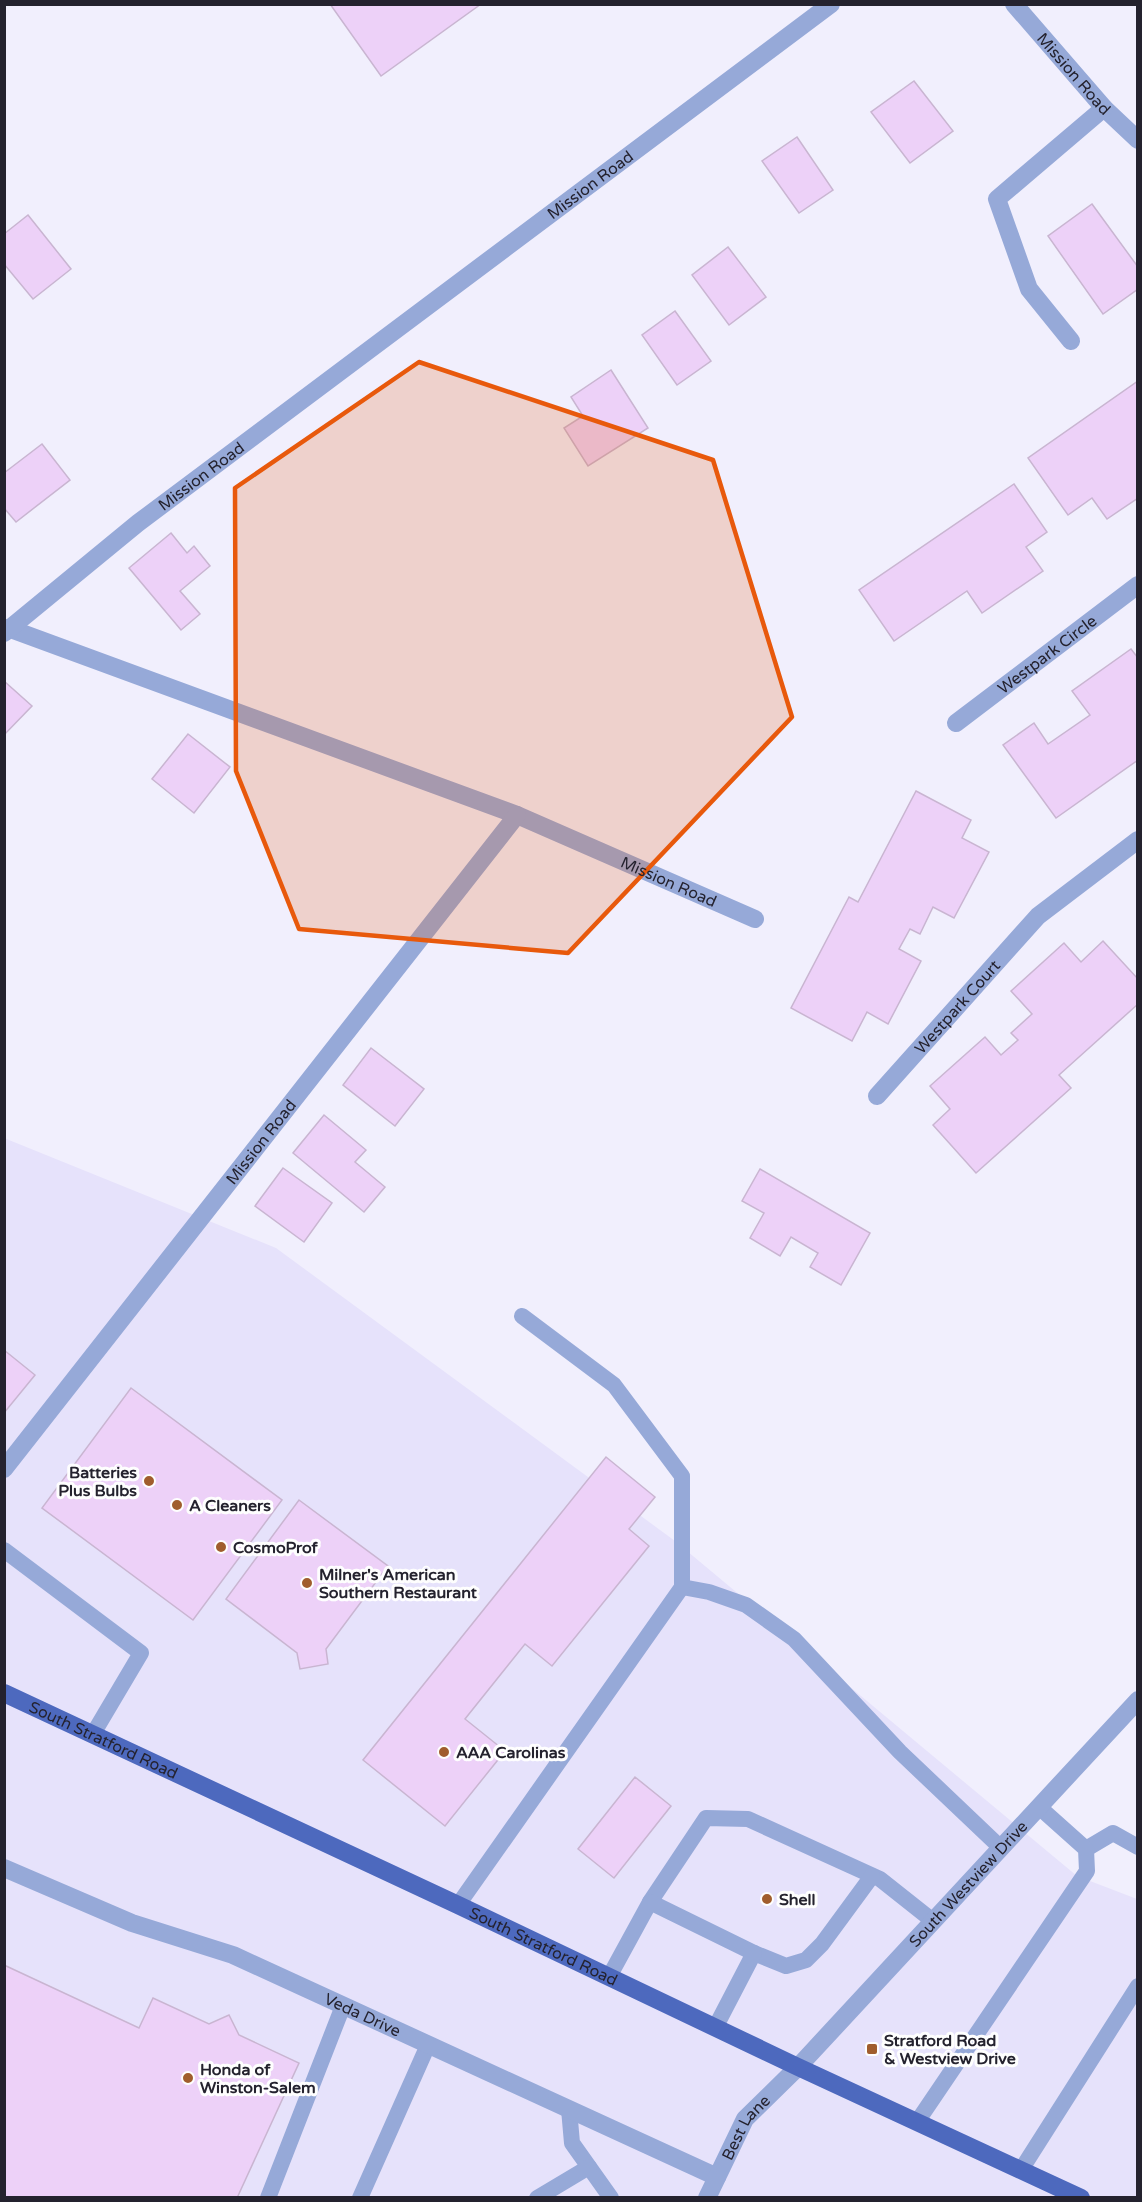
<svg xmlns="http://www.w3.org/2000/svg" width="1142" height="2202" font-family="'Varela Round',sans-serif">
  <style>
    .built { fill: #e6e2fb }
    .building { fill: #edd1f8; stroke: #c9b5d1; stroke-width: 1.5 }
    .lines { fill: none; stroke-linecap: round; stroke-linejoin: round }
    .service { stroke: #96a9d8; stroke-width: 16 }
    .minor { stroke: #96a9d8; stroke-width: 18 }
    .tertiary { stroke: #96a9d8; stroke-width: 18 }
    .primary { stroke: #4d69be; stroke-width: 18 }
    .marked { fill: #e8590c; fill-opacity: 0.2; stroke: #e8590c; stroke-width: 4.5; stroke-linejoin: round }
    .poi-dot { fill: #a05d2d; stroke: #fefefe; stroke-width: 2 }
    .labels { text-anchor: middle; stroke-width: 6; stroke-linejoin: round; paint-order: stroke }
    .street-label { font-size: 16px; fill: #24222e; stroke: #fefefe }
    .poi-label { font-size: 16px; font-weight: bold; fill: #24222e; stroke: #fefefe; text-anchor: start }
  </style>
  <rect width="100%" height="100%" fill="#f1effd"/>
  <polygon class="built" points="4,1138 276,1248 675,1541 1077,1876 1137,1899 1137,2197 5,2197"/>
  <g class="building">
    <polygon points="330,4 481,4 381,76"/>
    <polygon points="914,81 953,131 910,163 871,112"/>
    <polygon points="797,137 833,190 799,213 762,161"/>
    <polygon points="1092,204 1138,267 1138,289 1103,314 1048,236"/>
    <polygon points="28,215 71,269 33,299 4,264 4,234"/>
    <polygon points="728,247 766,297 729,325 692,275"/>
    <polygon points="675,311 711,361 677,385 642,335"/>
    <polygon points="611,370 648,428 588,466 564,428 583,416 571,397"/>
    <polygon points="1138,381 1138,498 1107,519 1092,498 1068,515 1028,458"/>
    <polygon points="42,444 70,480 16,522 4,508 4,473"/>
    <polygon points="1014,484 1047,532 1026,547 1043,571 982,613 967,591 894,641 859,590"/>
    <polygon points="171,533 187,553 194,546 210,566 180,591 200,614 181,630 129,568"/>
    <polygon points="1131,649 1138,658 1138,760 1056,818 1003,745 1034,723 1048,744 1090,715 1072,691"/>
    <polygon points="4,681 32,706 4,735"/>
    <polygon points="188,734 230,767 194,813 152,779"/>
    <polygon points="916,791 971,820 962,838 989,852 954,918 933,907 920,934 910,929 899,949 921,961 888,1024 867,1012 852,1041 791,1008 849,897 858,902"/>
    <polygon points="1103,941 1138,979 1138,1004 1059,1075 1071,1088 976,1173 933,1125 950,1109 930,1086 985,1037 1001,1055 1018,1040 1011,1033 1032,1014 1011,991 1064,943 1081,962"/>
    <polygon points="371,1048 424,1089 395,1126 343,1085"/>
    <polygon points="324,1115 366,1150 355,1162 385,1187 364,1212 293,1153"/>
    <polygon points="283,1168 332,1203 304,1242 255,1206"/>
    <polygon points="760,1169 870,1233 841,1285 810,1267 818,1253 791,1237 780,1256 750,1238 764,1213 742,1201"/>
    <polygon points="4,1350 35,1375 4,1413"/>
    <polygon points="131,1388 282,1500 193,1620 42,1508"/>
    <polygon points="606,1457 655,1497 629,1529 649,1546 552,1666 525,1644 465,1719 505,1751 445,1826 363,1760"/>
    <polygon points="299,1500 388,1566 326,1649 328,1664 300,1669 297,1653 226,1599"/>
    <polygon points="635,1777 671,1806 614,1878 578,1849"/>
    <polygon points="4,1965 139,2028 153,1998 209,2024 229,2015 239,2035 299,2063 237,2198 4,2198"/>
  </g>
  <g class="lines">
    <g class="service">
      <polyline points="4,1550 141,1653 93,1734"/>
      <polyline points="682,1587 709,1592 746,1605 794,1639 900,1752 1001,1848"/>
      <polyline points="1086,1849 1113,1833 1138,1847"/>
      <polyline points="650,1902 706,1818 748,1819 880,1879 933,1921"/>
      <polyline points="458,1905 682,1587 682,1476 614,1385 522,1316"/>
      <polyline points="754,1953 786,1966 806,1960 822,1944 872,1876"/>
      <polyline points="609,1977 650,1902 754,1953 715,2028"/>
      <polyline points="569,2109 572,2143 611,2198"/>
      <polyline points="917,2122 1087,1871 1086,1849 1039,1807"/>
      <polyline points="1021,2170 1138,1986"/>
      <polyline points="268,2198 343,2006"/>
      <polyline points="360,2198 428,2045"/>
      <polyline points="537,2198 589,2167"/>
    </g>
    <g class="minor">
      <path id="s1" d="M1014,4L1104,108L1138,140"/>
      <polyline points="1071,341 1029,289 997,199 1104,108"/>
      <path id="s2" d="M8,628L517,815L755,919"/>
      <path id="s3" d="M4,633L138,523L831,4"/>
      <path id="s4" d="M956,723L1138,585"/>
      <path id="s5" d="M877,1096L1038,916L1138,840"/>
      <path id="s6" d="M4,1469L517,815"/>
      <path id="s7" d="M4,1868L132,1923L233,1955L717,2177"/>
      <path id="s8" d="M707,2198L745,2119L798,2067"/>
    </g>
    <path class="tertiary" id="s9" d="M798,2067L1138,1700"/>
    <path class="primary" id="s10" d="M4,1693L458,1905L798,2067L1081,2198"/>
  </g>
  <path class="marked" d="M419,362L713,460L792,717L568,953L299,929L236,771L235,488Z"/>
  <g class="poi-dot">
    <circle cx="149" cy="1481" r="6"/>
    <circle cx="177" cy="1505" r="6"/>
    <circle cx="221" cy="1547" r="6"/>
    <circle cx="307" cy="1583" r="6"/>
    <circle cx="444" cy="1752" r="6"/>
    <circle cx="767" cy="1899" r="6"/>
    <rect x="866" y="2043" width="12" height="12" rx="3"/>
    <circle cx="188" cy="2078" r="6"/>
  </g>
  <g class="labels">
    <g class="street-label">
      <text dy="6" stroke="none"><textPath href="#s1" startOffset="92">Mission Road</textPath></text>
      <text dy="6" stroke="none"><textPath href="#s3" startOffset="738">Mission Road</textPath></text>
      <text dy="6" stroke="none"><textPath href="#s3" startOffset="252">Mission Road</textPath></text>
      <text dy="6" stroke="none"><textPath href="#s4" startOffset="114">Westpark Circle</textPath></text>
      <text dy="6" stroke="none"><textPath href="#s2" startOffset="708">Mission Road</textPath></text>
      <text dy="6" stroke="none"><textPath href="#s5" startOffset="120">Westpark Court</textPath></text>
      <text dy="6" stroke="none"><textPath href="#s6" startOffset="416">Mission Road</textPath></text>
      <text dy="6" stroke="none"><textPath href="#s10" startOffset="110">South Stratford Road</textPath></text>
      <text dy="6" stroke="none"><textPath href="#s9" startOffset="250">South Westview Drive</textPath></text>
      <text dy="6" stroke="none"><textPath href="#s10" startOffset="596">South Stratford Road</textPath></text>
      <text dy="6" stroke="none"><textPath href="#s7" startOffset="388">Veda Drive</textPath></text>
      <text dy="6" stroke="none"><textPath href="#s8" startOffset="81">Best Lane</textPath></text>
    </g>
    <g class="poi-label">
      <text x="137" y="1478" text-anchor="end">Batteries<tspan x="137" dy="18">Plus Bulbs</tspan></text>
      <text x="189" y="1511">A Cleaners</text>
      <text x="233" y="1553">CosmoProf</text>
      <text x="319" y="1580">Milner's American<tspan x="319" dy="18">Southern Restaurant</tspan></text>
      <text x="456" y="1758">AAA Carolinas</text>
      <text x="779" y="1905">Shell</text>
      <text x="884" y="2046">Stratford Road<tspan x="884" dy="18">&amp; Westview Drive</tspan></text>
      <text x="200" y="2075">Honda of<tspan x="200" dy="18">Winston-Salem</tspan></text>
    </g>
  </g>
  <rect width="1142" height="2202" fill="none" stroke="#24222e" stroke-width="12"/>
</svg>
